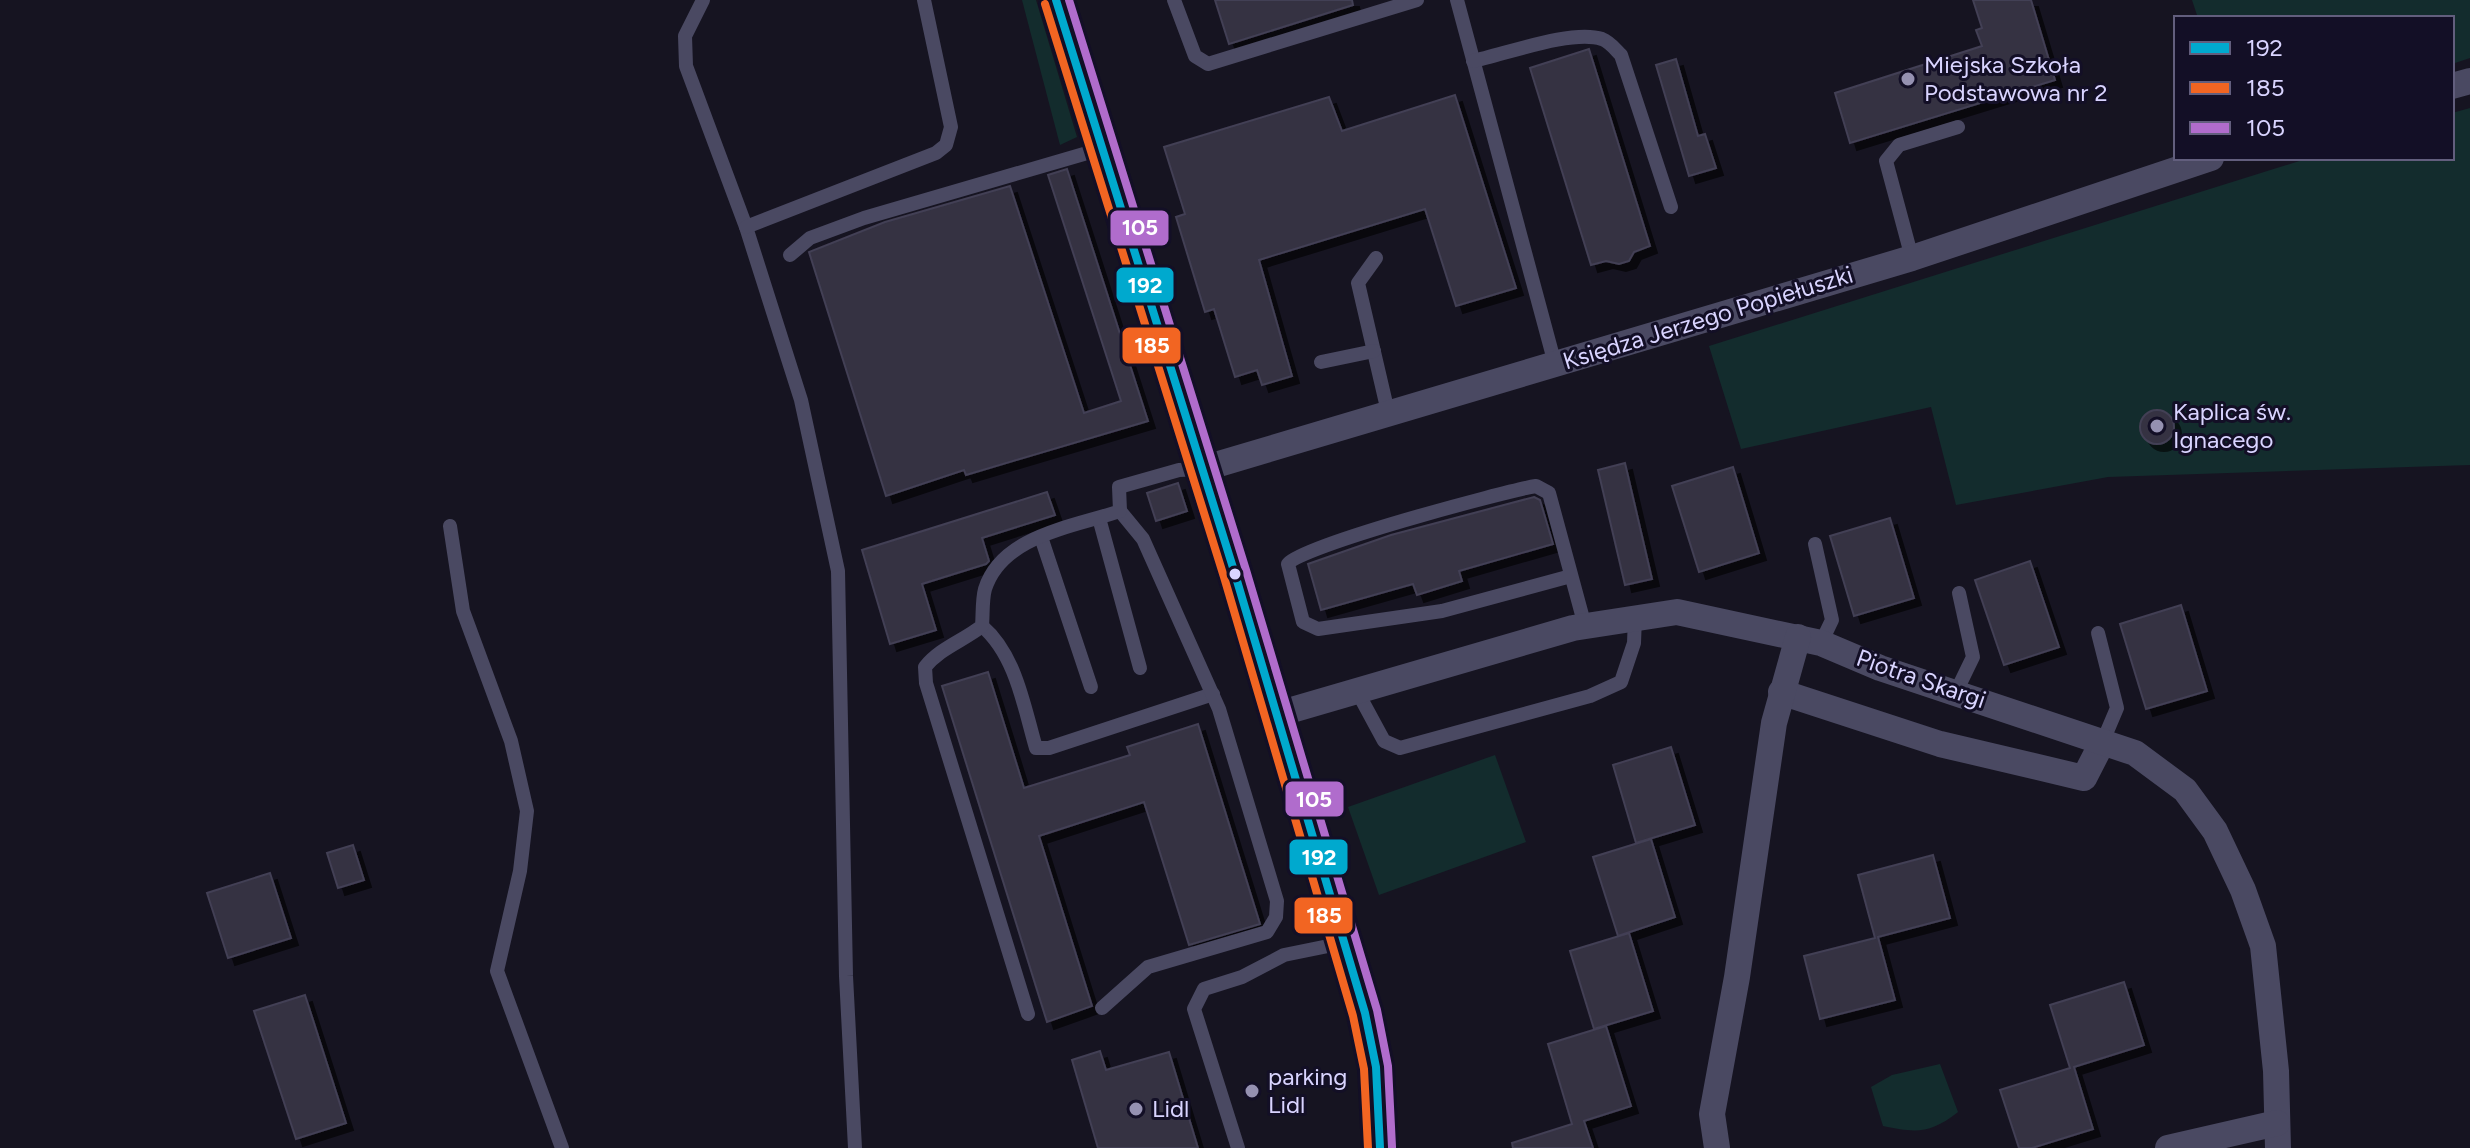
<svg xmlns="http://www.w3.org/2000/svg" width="2470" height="1148" font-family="Figtree,sans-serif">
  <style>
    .green { fill: #132c2d }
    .building { fill: #343243; stroke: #433f54; stroke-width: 2; filter: url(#shadow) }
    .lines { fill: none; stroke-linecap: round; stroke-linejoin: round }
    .service { stroke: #4a4962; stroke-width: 14 }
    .minor { stroke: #4a4962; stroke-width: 26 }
    .tertiary { stroke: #4a4962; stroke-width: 34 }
    .bus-1-casing { stroke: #130f26; stroke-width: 14 }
    .bus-2-casing { stroke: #130f26; stroke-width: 14 }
    .bus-3-casing { stroke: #130f26; stroke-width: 14 }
    .bus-1 { stroke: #00a9ce; stroke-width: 8 }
    .bus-2 { stroke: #f26522; stroke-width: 8 }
    .bus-3 { stroke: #b06ccc; stroke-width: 8 }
    .poi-dot { fill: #9591b1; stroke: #130f26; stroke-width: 3 }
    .bus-dot { fill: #d9d4ff; stroke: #130f26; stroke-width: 3 }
    .labels { text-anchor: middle; stroke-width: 6; stroke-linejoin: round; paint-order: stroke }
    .poi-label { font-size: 24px; fill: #d9d4ff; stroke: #130f26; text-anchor: start }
    .street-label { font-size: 24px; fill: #d9d4ff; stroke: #130f26 }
    .line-badge { stroke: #130f26; stroke-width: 3 }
    .badge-label { font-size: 22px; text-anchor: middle; font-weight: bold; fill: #fff }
  </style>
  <defs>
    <filter id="shadow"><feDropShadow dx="7" dy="7" stdDeviation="0" flood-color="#0009"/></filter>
  </defs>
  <rect width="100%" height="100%" fill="#161421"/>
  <g class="green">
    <polygon points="1022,0 1036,0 1077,137 1060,145"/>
    <polygon points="2192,0 2470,0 2470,58 2452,64 2452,18 2198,18"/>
    <polygon points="2470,108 2470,465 2108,477 1956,505 1931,407 1741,449 1709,346 2309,158 2452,158 2452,113"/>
    <polygon points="1495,755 1526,842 1379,895 1348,807"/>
    <path d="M1940,1064L1958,1112C1930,1134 1916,1133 1883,1126L1871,1087L1892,1075Z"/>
  </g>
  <g class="building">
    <polygon points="1215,0 1352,0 1353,5 1229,44"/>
    <polygon points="1973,0 2031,0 2055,80 1850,143 1835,93 1982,46 1976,30 1982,28"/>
    <polygon points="1589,49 1650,246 1634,252 1629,261 1619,264 1606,261 1591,265 1530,68"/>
    <polygon points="1676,59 1698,136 1705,134 1716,168 1689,176 1656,65"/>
    <polygon points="1455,95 1516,288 1456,306 1425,209 1259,260 1292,376 1262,385 1257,370 1235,377 1214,309 1205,312 1176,217 1185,214 1164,147 1329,97 1342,131"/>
    <polygon points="1067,169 1148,421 966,475 964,470 886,496 809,252 885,222 1010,186 1084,413 1121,401 1048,175"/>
    <circle cx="2157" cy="427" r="17"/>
    <polygon points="1625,463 1652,579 1625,585 1598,470"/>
    <polygon points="1733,467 1759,553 1699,572 1672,486"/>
    <polygon points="1178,483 1187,511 1156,521 1147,493"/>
    <polygon points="1047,492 1055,515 982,538 989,561 986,564 922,584 936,630 890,644 862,550"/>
    <polygon points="1534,497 1540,500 1553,544 1459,571 1462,581 1417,595 1413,584 1321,610 1308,564 1391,535"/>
    <polygon points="1890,518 1914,598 1854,616 1830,536"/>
    <polygon points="2030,561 2059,647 2004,665 1975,580"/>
    <polygon points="2181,605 2207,691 2146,709 2120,624"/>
    <polygon points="988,672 1024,788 1130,755 1127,747 1198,724 1260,924 1189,945 1144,802 1039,836 1092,1006 1047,1022 942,686"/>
    <polygon points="1671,747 1695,825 1636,843 1613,765"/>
    <polygon points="1651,839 1675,917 1618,936 1593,857"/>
    <polygon points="353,845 364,880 338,888 327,853"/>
    <polygon points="1933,855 1950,918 1878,937 1895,1000 1820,1019 1804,956 1875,938 1858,875"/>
    <polygon points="270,873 291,938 228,958 207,893"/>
    <polygon points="1629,933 1653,1011 1594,1029 1570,951"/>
    <polygon points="2124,982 2144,1045 2074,1067 2093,1129 2032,1148 2019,1148 2000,1090 2070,1068 2050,1005"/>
    <polygon points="305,995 346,1123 296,1139 254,1011"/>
    <polygon points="1606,1026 1631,1106 1584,1121 1593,1148 1513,1148 1512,1143 1572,1124 1548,1044"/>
    <polygon points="1100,1051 1106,1070 1169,1052 1198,1148 1098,1148 1072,1060"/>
  </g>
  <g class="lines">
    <g class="service">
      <polyline points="703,0 685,36 686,66 746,227 801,400 838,571 846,976 855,1148"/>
      <polyline points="1174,0 1195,56 1208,64 1417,0"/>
      <polyline points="1457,0 1555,364"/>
      <path d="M1473,61C1506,54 1572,29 1602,39C1610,42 1615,49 1621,55L1671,207"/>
      <polyline points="746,227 936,153 946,145 951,127 924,0"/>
      <polyline points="790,255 810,238 864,218 1101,149"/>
      <polyline points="1376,258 1358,283 1388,412"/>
      <polyline points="1912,258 1886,161 1899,145 1958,127"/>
      <polyline points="1321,362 1374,351"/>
      <polyline points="1099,518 1140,668"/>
      <polyline points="450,526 463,611 511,741 527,811 520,871 497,971 562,1148"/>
      <polyline points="1041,537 1091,687"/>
      <polyline points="1815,544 1832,620 1821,643"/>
      <path d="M1571,576L1442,611L1318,629L1303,622L1288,564C1297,547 1505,491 1536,486L1549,493L1585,626"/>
      <path d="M982,626C1016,655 1024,707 1036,748H1049L1213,694"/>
      <polyline points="2098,633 2117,708 2103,741"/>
      <polyline points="1956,692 1973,657 1959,593"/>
      <polyline points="1358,693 1384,741 1400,748 1590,696 1621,682 1634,643 1635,617"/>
      <polyline points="1102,1008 1148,967 1267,932 1276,917 1277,901 1219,709 1143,539 1120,511"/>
      <path d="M1028,1014L926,683L925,667C940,648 963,641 982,626C983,614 982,600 985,589C1002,535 1074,527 1120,511L1119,487L1179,470L1202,469"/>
      <polyline points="1238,1148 1194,1009 1204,989 1242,977 1284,955 1343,943"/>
    </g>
    <g class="minor">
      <polyline points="2452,86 2470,81"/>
      <polyline points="1202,469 1912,258 2211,158"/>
      <polyline points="1781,692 1940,744 2084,778 2103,741"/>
      <polyline points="1278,714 1573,628 1677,612 1821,643 1880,668 2135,753 2185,790 2215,831 2243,890 2263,946 2276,1071 2278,1148"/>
      <polyline points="1717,1148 1712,1114 1737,977 1774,723 1798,637"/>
      <polyline points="2168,1148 2277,1123"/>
    </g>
    <polyline class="tertiary" points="1056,0 1235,574 1365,1013 1376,1067 1380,1148"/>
    <g class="bus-1-casing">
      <polyline id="bus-1" points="1056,0 1235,574 1365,1013 1376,1067 1380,1148"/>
    </g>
    <g class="bus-2-casing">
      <polyline id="bus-2" points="1045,4 1224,577 1353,1016 1364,1069 1368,1148"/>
    </g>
    <g class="bus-3-casing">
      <polyline id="bus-3" points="1069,0 1246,570 1377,1010 1388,1066 1392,1147"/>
    </g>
    <use href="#bus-1" class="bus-1"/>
    <use href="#bus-2" class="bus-2"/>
    <use href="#bus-3" class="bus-3"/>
  </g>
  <g class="poi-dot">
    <circle cx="1908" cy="79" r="8"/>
    <circle cx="2157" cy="426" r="8"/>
    <circle cx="1252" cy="1091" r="8"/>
    <circle cx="1136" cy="1109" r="8"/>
  </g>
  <circle class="bus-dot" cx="1235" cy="574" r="7"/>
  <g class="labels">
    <g class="poi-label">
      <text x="1924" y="73">Miejska Szkoła<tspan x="1924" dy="28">Podstawowa nr 2</tspan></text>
      <text x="2173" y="420">Kaplica św.<tspan x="2173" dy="28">Ignacego</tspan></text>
      <text x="1268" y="1085">parking<tspan x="1268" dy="28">Lidl</tspan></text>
      <text x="1152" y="1117">Lidl</text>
    </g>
    <g class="street-label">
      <text transform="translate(1708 318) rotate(-17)" y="8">Księdza Jerzego Popiełuszki</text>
      <text transform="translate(1921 679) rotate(19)" y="8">Piotra Skargi</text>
    </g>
  </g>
  <g class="line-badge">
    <rect x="1109" y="209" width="61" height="38" rx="8" fill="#b06ccc"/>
    <rect x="1115" y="266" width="60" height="38" rx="8" fill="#00a9ce"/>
    <rect x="1121" y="326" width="61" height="39" rx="8" fill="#f26522"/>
    <rect x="1284" y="780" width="61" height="38" rx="8" fill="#b06ccc"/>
    <rect x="1288" y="838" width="61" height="38" rx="8" fill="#00a9ce"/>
    <rect x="1293" y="896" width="61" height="39" rx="8" fill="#f26522"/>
  </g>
  <g class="badge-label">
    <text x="1140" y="235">105</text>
    <text x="1145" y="293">192</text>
    <text x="1152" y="353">185</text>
    <text x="1314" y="807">105</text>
    <text x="1319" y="865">192</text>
    <text x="1324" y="923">185</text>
  </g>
  <rect x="2174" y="16" width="280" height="144" fill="#130f26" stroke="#625e7d" stroke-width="2"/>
  <rect x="2190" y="42" width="40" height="12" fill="#00a9ce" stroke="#625e7d" stroke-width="2"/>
  <text x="2246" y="56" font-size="24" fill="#d9d4ff">192</text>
  <rect x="2190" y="82" width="40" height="12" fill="#f26522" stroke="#625e7d" stroke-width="2"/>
  <text x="2246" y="96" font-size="24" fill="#d9d4ff">185</text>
  <rect x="2190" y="122" width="40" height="12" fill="#b06ccc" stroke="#625e7d" stroke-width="2"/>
  <text x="2246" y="136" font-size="24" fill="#d9d4ff">105</text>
</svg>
